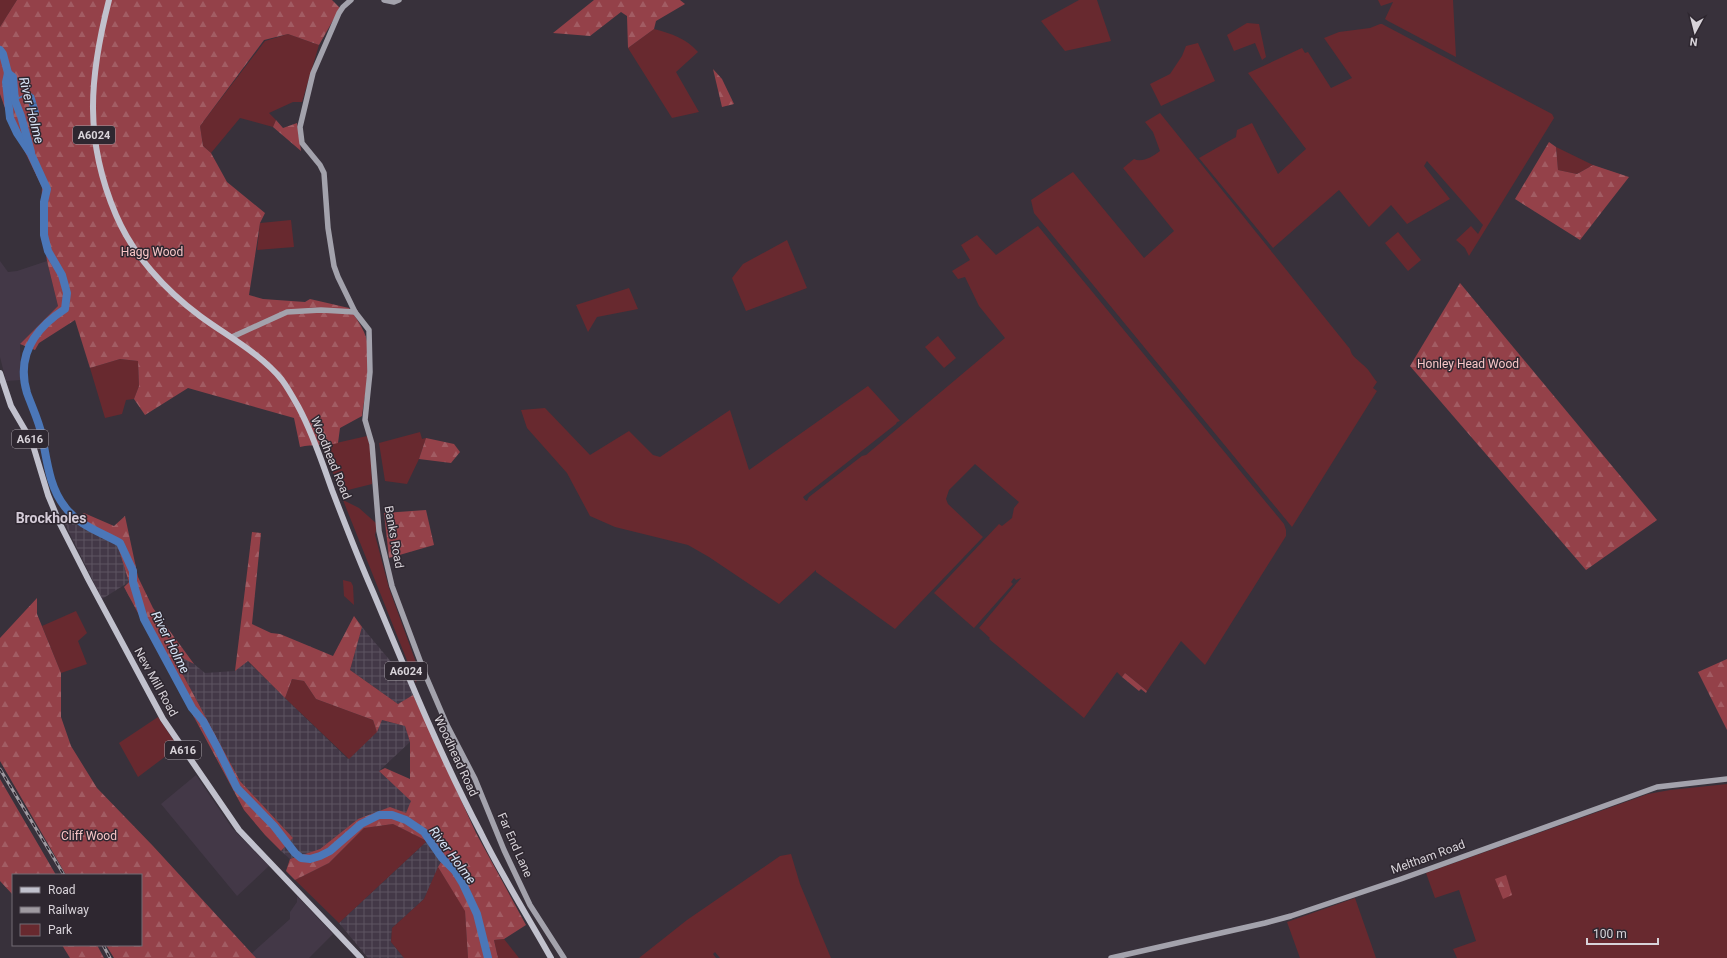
<svg xmlns="http://www.w3.org/2000/svg" width="1727" height="958" font-family="Roboto,sans-serif">
  <style>
    .built { fill: #433847 }
    .industrial { fill: url(#industrial-grid) }
    .green { fill: #68292f }
    .forest { fill: url(#forest-firs) }
    .water { fill: url(#water-waves) }
    .lines { fill: none; stroke-linecap: round; stroke-linejoin: round }
    .stream { stroke: #4b77b8; stroke-width: 1.5 }
    .river { stroke: #4b77b8; stroke-width: 8 }
    .secondary { stroke: #a3a2ac; stroke-width: 5.5 }
    .primary { stroke: #c1c1cd; stroke-width: 6 }
    .rail-casing { stroke: #9f9aa1; stroke-width: 3 }
    .rail { stroke: #2e2730; stroke-width: 1.5; stroke-dasharray: 4.5; stroke-linecap: butt }
    .labels { text-anchor: middle; stroke-width: 3; stroke-linejoin: round; paint-order: stroke }
    .shield { fill: #2e2730; stroke: #a59fa6; stroke-width: 1 }
    .shield-label { font-size: 11px; font-weight: bold; fill: #d8d3d9 }
    .park-label { font-size: 12px; fill: #f8c6c7; stroke: #2e2730 }
    .street-label { font-size: 12px; fill: #d8d3d9; stroke: #2e2730 }
    .water-label { font-size: 13px; font-style: italic; fill: #d7e3f5; stroke: #2e2730 }
    .quarter-label { font-size: 14px; font-weight: bold; fill: #d4cbd7; stroke: #2e2730 }
  </style>
  <defs>
    <pattern id="industrial-grid" width="8" height="8" patternUnits="userSpaceOnUse"><rect width="8" height="8" fill="#433847"/><path d="M0 4h8M4 0v8" fill="none" stroke="#5d5461"/></pattern>
    <pattern id="forest-firs" width="22" height="20" patternUnits="userSpaceOnUse"><rect width="22" height="20" fill="#944149"/><path d="M5 1l3.5 6h-7zM16 11l3.5 6h-7z" fill="#a25c63"/></pattern>
    <pattern id="water-waves" width="16" height="10" patternUnits="userSpaceOnUse"><rect width="16" height="10" fill="#4b77b8"/><path d="M0 5q4-4 8 0t8 0" fill="none" stroke="#476188"/></pattern>
  </defs>
  <rect width="100%" height="100%" fill="#38313b"/>
  <g class="built">
    <polygon points="0,261 8,272 17,271 47,261 58,306 20,344 21,380 6,381 0,357"/>
    <polygon points="196,775 232,828 269,866 237,896 161,804"/>
    <polygon points="297,896 333,934 309,958 256,958 251,954 290,919 290,912 297,902"/>
  </g>
  <g class="industrial">
    <polygon points="76,518 117,544 129,582 102,599 65,524"/>
    <polygon points="362,627 408,682 413,695 402,702 398,704 350,670"/>
    <polygon points="173,652 194,664 205,673 235,671 247,661 348,759 382,720 405,726 410,742 379,771 412,801 406,813 358,819 320,849 290,859 281,851 293,838 240,781 182,673"/>
    <polygon points="427,841 441,862 424,899 392,928 391,942 404,958 368,958 339,923"/>
  </g>
  <g class="green">
    <polygon points="0,0 17,0 0,27"/>
    <polygon points="1079,0 1097,0 1111,41 1065,51 1041,21"/>
    <polygon points="1378,0 1453,0 1456,57 1388,21 1385,19 1393,2 1381,6"/>
    <polygon points="1247,23 1259,24 1266,57 1262,60 1255,43 1234,51 1227,35"/>
    <polygon points="1380,24 1382,24 1552,114 1554,118 1469,256 1465,248 1456,240 1471,226 1478,234 1483,225 1427,161 1424,166 1450,199 1407,224 1391,205 1369,227 1339,190 1273,248 1199,158 1236,137 1237,130 1252,123 1278,174 1306,149 1248,73 1302,48 1305,53 1308,52 1331,88 1352,78 1324,38 1339,32 1370,28"/>
    <path d="M654,29C672,34 686,38 698,52L676,72L699,112L672,118L628,48Z"/>
    <polygon points="288,34 319,45 302,102 293,102 269,113 276,120 273,127 240,118 211,153 203,146 200,126 265,41"/>
    <polygon points="1198,43 1215,81 1161,106 1150,84 1170,74 1182,56 1186,46"/>
    <path d="M1160,113L1350,349C1352,357 1356,358 1362,364C1368,368 1372,376 1377,382L1373,388L1377,391L1292,527L1034,213L1031,200L1073,172L1144,258L1174,231L1123,168L1134,159C1142,163 1152,157 1160,151L1153,132L1145,122Z"/>
    <polygon points="1556,147 1593,165 1577,174 1558,170"/>
    <polygon points="291,220 294,247 257,250 260,223"/>
    <polygon points="1038,226 1284,524 1286,530 1286,536 1205,665 1181,641 1147,691 1125,673 1122,677 1117,672 1084,718 989,639 990,638 979,628 1021,578 1016,580 1014,578 1011,582 1013,584 974,628 934,593 999,524 1002,526 1012,518 1014,508 1019,502 975,464 949,490 946,499 948,504 983,537 895,629 816,572 816,570 779,604 709,557 688,545 615,527 590,516 567,473 527,428 521,410 545,408 590,455 629,431 653,455 660,457 730,410 749,470 868,386 900,421 897,422 896,424 803,497 805,500 807,501 809,497 862,456 866,455 1005,338 979,306 965,277 958,279 952,271 970,260 961,245 977,235 996,255"/>
    <polygon points="1398,232 1421,260 1408,271 1385,243"/>
    <polygon points="787,240 807,288 746,311 732,278 743,264"/>
    <polygon points="629,288 638,309 597,317 588,332 576,305"/>
    <polygon points="938,336 956,358 944,368 925,347"/>
    <polygon points="120,359 138,361 139,386 134,399 126,400 122,414 105,418 90,368"/>
    <polygon points="420,432 422,439 426,438 419,459 407,484 385,481 379,443"/>
    <polygon points="367,436 370,445 372,484 340,492 323,446"/>
    <polygon points="343,500 359,508 377,524 375,535 389,588 418,668 416,683"/>
    <polygon points="343,580 351,582 353,586 354,605 344,596"/>
    <polygon points="76,611 87,633 78,641 87,664 61,673 42,626"/>
    <polygon points="292,679 304,681 316,699 373,720 377,732 349,759 285,698"/>
    <polygon points="158,717 178,747 138,777 119,743"/>
    <polygon points="1727,784 1727,958 1457,958 1453,949 1476,941 1459,890 1435,898 1426,873 1648,794 1670,790"/>
    <polygon points="393,824 427,841 339,923 295,880 329,863 364,828"/>
    <polygon points="791,854 800,884 831,958 720,958 715,952 713,954 716,958 639,958 687,920 780,856"/>
    <polygon points="438,867 465,910 468,958 404,958 391,942 392,928 424,899"/>
    <polygon points="1355,898 1376,958 1300,958 1287,922"/>
    <polygon points="504,939 519,958 498,958 494,940"/>
  </g>
  <g class="forest">
    <path d="M17,0H332L340,8L319,45L288,34L264,40L200,126L203,146L211,153L227,182L265,213L260,223L249,295L263,299L305,302L310,299L349,308C354,315 360,323 364,332C374,354 365,392 362,416L340,428L338,443C325,446 313,444 300,447L294,418L188,388L145,415L134,399L139,386L138,361L120,359L90,368L75,320L39,343L35,350L20,344L58,306L47,261L41,221L42,187L9,119L0,94V27Z"/>
    <polygon points="594,0 680,0 685,4 656,21 654,29 628,48 627,16 621,12 590,36 553,33"/>
    <polygon points="713,69 722,79 734,104 722,107"/>
    <polygon points="276,120 283,128 297,123 301,151 273,127"/>
    <polygon points="1549,142 1556,147 1558,170 1577,174 1593,165 1629,177 1580,240 1515,199"/>
    <polygon points="1460,283 1657,520 1586,570 1410,366"/>
    <polygon points="426,438 454,444 460,452 451,463 419,459"/>
    <polygon points="426,510 434,545 389,558 384,513"/>
    <polygon points="84,513 114,526 125,516 138,577 153,608 194,664 173,653 182,673 240,781 293,838 281,851 265,835 244,810 124,587 129,582 117,544 76,518"/>
    <polygon points="252,532 261,533 252,624 271,633 280,634 333,656 354,616 362,627 350,670 398,704 413,695 476,833 526,925 504,939 494,940 498,958 468,958 465,911 438,867 441,862 427,841 393,824 364,828 329,863 295,880 286,871 290,859 320,849 358,819 390,807 406,813 411,801 379,771 385,768 410,779 410,742 405,726 382,720 377,732 373,720 316,699 304,681 292,679 285,698 248,661 235,671"/>
    <polygon points="37,598 37,614 61,673 61,717 71,746 97,788 153,846 256,958 114,958 106,945 141,945 141,875 66,875 0,761 0,638"/>
    <polygon points="1727,659 1727,730 1698,672"/>
    <polygon points="1125,673 1147,691 1146,693 1141,689 1139,691 1122,677"/>
    <polygon points="0,779 56,875 13,875 13,895 0,881"/>
    <polygon points="1506,875 1512,895 1503,899 1495,879"/>
    <polygon points="62,945 97,945 104,958 70,958"/>
  </g>
  <polygon class="water" points="31,93 34,95 39,112 37,117 31,113 27,97 28,94"/>
  <g class="lines">
    <polyline class="stream" points="15,100 25,95 27,96"/>
    <g class="river">
      <path d="M0,50L3,54L8,73L6,82L10,118L17,133L31,154L47,189L44,202V235L48,251L62,275L67,293L65,309C34,329 16,356 27,393C32,407 39,421 42,436C47,460 49,487 65,507C79,526 101,532 120,543L133,571V582L144,619L192,708L203,721L217,747L237,788L274,826L295,853L301,858L310,859L320,856L330,851L361,824L379,815H392L406,820L424,832L442,858L455,871L463,884L477,914L488,958"/>
      <polyline points="8,73 13,77 15,101 21,116 31,152"/>
    </g>
    <g class="secondary">
      <polyline points="351,0 343,7 339,13 313,73 300,127 302,143 320,165 324,173 328,228 334,266 338,277 355,312 369,330 370,372 365,420 372,444 379,531 392,586 425,674 447,725 475,779 504,850 530,905 564,958"/>
      <polyline points="384,0 394,2 399,0"/>
      <polyline points="232,337 287,312 321,310 355,312"/>
      <polyline points="1111,958 1265,923 1291,916 1401,879 1657,787 1727,779"/>
    </g>
    <g class="primary">
      <path d="M109,0C89,78 84,140 116,215C133,255 165,290 200,316C227,336 260,353 282,380C288,388 294,399 299,408C313,434 322,462 332,490C345,524 358,558 373,592C407,673 440,755 481,833C502,876 528,917 551,958"/>
      <polyline points="0,373 11,406 32,442 48,495 60,524 88,579 163,719 239,830 361,958"/>
    </g>
    <g class="rail-casing">
      <g id="rail">
        <polyline points="0,769 64,875"/>
        <polyline points="103,945 110,958"/>
      </g>
    </g>
    <use href="#rail" class="rail"/>
  </g>
  <g class="labels">
    <g class="shield">
      <rect x="73" y="126" width="42" height="18" rx="3"/>
      <rect x="12" y="430" width="36" height="18" rx="3"/>
      <rect x="385" y="662" width="42" height="18" rx="3"/>
      <rect x="165" y="741" width="36" height="18" rx="3"/>
    </g>
    <g class="shield-label">
      <text x="94" y="139">A6024</text>
      <text x="30" y="443">A616</text>
      <text x="406" y="675">A6024</text>
      <text x="183" y="754">A616</text>
    </g>
    <g class="park-label">
      <text x="152" y="256">Hagg Wood</text>
      <text x="1468" y="368">Honley Head Wood</text>
      <text x="89" y="840">Cliff Wood</text>
    </g>
    <g class="street-label">
      <text transform="translate(331 458) rotate(68)" y="4">Woodhead Road</text>
      <text transform="translate(394 537) rotate(80)" y="4">Banks Road</text>
      <text transform="translate(156 682) rotate(61)" y="4">New Mill Road</text>
      <text transform="translate(456 756) rotate(65)" y="4">Woodhead Road</text>
      <text transform="translate(515 845) rotate(66)" y="4">Far End Lane</text>
      <text transform="translate(1428 857) rotate(-20)" y="4">Meltham Road</text>
    </g>
    <g class="water-label">
      <text transform="translate(32 110) rotate(76)" y="5">River Holme</text>
      <text transform="translate(171 642) rotate(63)" y="5">River Holme</text>
      <text transform="translate(453 855) rotate(53)" y="5">River Holme</text>
    </g>
    <g class="quarter-label">
      <text x="51" y="523">Brockholes</text>
    </g>
  </g>
  <rect x="12" y="874" width="130" height="72" fill="#2e2730" stroke="#726c74"/>
  <rect x="20" y="887" width="20" height="6" fill="#c1c1cd" stroke="#726c74"/>
  <text x="48" y="894" font-size="12" fill="#d8d3d9">Road</text>
  <rect x="20" y="907" width="20" height="6" fill="#9f9aa1" stroke="#726c74"/>
  <text x="48" y="914" font-size="12" fill="#d8d3d9">Railway</text>
  <rect x="20" y="924" width="20" height="12" fill="#68292f" stroke="#726c74"/>
  <text x="48" y="934" font-size="12" fill="#d8d3d9">Park</text>
  <g transform="translate(1695 32) rotate(187)" stroke="#2e2730" stroke-width="3" paint-order="stroke">
  <path d="M0-3L7 15L0 10L-7 15Z" fill="#d8d3d9"/>
  <text y="-6" font-size="11" font-weight="bold" text-anchor="middle" fill="#d8d3d9">N</text>
  </g>
  <path d="M1587 938v6h71v-6" fill="none" stroke="#d8d3d9" stroke-width="2"/>
  <text x="1593" y="938" font-size="12" fill="#d8d3d9" stroke="#2e2730" stroke-width="3" paint-order="stroke">100 m</text>
</svg>
